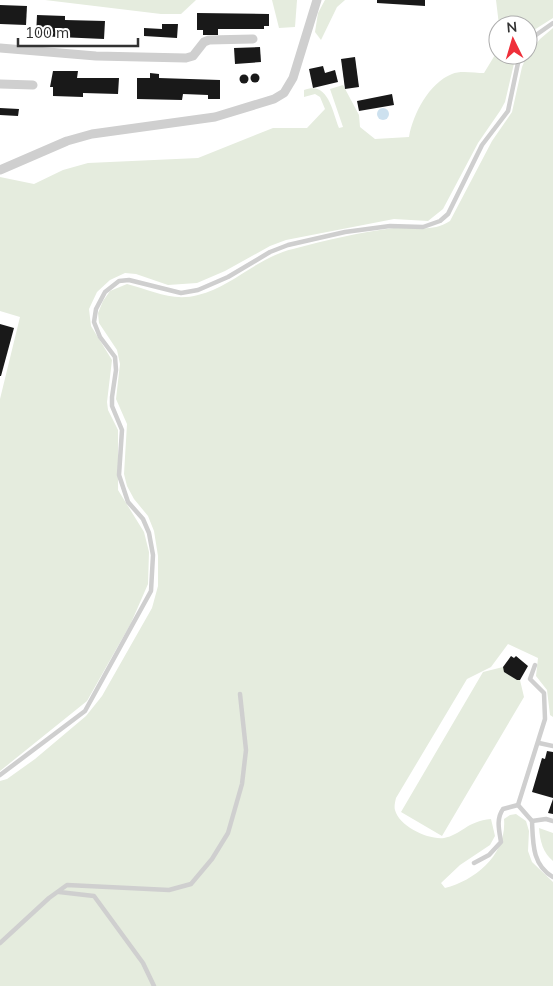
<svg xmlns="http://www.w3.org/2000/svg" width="553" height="986" font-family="Mulish,sans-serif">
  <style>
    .green { fill: #e5ecde }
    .water { fill: #cde1ef }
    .building { fill: #191919 }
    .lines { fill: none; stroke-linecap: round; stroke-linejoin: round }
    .service { stroke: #cfcfcf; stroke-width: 4.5 }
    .minor { stroke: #cfcfcf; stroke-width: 9 }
  </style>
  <rect width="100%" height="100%" fill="#fff"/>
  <g class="green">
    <polygon points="45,0 196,0 181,14 161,14"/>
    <polygon points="272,0 297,0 295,27 279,28"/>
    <polygon points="325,0 345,0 337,7 321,40 315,32 318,13"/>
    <polygon points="496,0 553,0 553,18 534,30 528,37 528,25 499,25"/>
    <path d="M553,28V717L550,715L547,690L536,676L538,658L508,644L491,667L467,679L396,798C395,802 394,807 395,810C399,826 428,840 444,838C461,835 467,821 491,819L495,836L490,845L460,865L441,883L445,888C476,880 507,854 504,819L510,815L516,814L526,821L529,831L528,851L532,862L553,882V986H0V781L7,779L35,759L86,716L102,696L152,608L158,586V556L154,531L148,516L134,499L127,486L124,474L127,424L116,399L120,364L117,350L99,323L98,313L103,301L110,291L127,284C151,290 172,302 198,295C233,286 258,257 293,249C326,240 361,232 394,228C415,226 431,233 450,221L492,141L512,112L522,67L527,55L540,39Z"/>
    <path d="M498,50V55H516L505,102L500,111L478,143L443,209L428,221L394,219L286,240L270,246L225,271L197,283L168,285L136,274L125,273L110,280L97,292L89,309L91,326L112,360L107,402L108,410L118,430V490L144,532L149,552L148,584L131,623L87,701L0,771V399L20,317L0,311V177L34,184L63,170L88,163L198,158L273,128H307L325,109L320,97L315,94L304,97V90C328,81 332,110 339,128L343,127L330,89L343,85L359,115L360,127L375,139L409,137C413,114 429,83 452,74C460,70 475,73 484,73Z"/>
    <polygon points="503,667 505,672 517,680 520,680 524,697 442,836 401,812 483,672"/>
    <path d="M539,828L553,833V861C543,853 540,841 539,828Z"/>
  </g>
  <circle class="water" cx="383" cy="114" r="6"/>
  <g class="building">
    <polygon points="377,0 425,0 425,6 377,3"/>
    <polygon points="0,5 27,6 26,25 0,24"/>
    <polygon points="197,13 269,14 269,26 264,26 264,29 218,29 218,35 203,35 203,30 197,30"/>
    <polygon points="37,15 65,16 65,20 105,21 104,39 36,36"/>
    <polygon points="162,24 178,24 177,38 144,36 144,28 162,29"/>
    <polygon points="260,47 261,62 235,64 234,48"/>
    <polygon points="355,57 359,87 345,89 341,59"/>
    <polygon points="323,66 325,73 335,70 338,82 313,88 309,69"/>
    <polygon points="53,71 78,71 77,78 119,78 118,94 83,93 83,97 53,96 53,87 50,87"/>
    <polygon points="150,73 159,74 159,78 220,80 220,99 208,99 208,95 183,94 182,100 137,99 137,78 150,78"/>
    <circle cx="255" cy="78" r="4.5"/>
    <circle cx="244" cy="79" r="4.5"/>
    <polygon points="392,94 394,105 359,111 357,101"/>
    <polygon points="0,108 19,109 18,116 0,115"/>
    <polygon points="0,324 14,328 1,376 0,376"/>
    <polygon points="511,656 514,658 516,656 528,666 520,680 517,680 504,672 503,667"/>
    <polygon points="547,751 553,752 553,798 532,792 542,758 545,759"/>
    <polygon points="553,799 553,814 548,813"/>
  </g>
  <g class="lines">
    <g class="service">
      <polyline points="528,46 536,35 553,23"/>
      <polyline points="535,665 530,679 544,693 545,719 518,805 532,821 546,819 553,821"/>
      <polyline points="539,743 553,746"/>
      <polyline points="0,775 85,711 151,591 153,555 149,533 143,519 128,502 119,475 122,430 112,406 112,397 116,370 115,357 100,337 94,322 96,309 105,292 119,281 129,280 181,293 198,290 228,277 270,252 288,245 345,232 390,226 423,227 440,221 448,214 482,145 508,111 518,63 522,55"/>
      <path d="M532,821C533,843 532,865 553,877"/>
      <path d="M474,863L489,855L501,842C499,830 496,819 503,809L518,805"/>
      <polyline points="59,892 94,896 143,963 154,986"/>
      <polyline points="0,943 49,898 67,885 169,890 191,884 212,859 228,833 242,784 246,750 240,694"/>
    </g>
    <g class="minor">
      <polyline points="0,48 96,56 186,58 193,56 204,42 209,40 253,39"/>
      <polyline points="0,84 33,85"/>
      <polyline points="0,170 67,141 92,134 215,117 274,99 284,93 293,78 317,0"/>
    </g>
  </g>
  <g transform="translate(513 40) rotate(355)"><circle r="24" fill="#ffffff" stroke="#adadad"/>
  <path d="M0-4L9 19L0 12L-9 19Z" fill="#ef2f3a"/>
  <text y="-8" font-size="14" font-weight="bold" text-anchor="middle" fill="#323232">N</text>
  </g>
  <path d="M18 38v8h120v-8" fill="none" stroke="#323232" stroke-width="2.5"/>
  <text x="25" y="38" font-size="15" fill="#323232" stroke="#ffffff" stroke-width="4" paint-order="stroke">100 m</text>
</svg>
